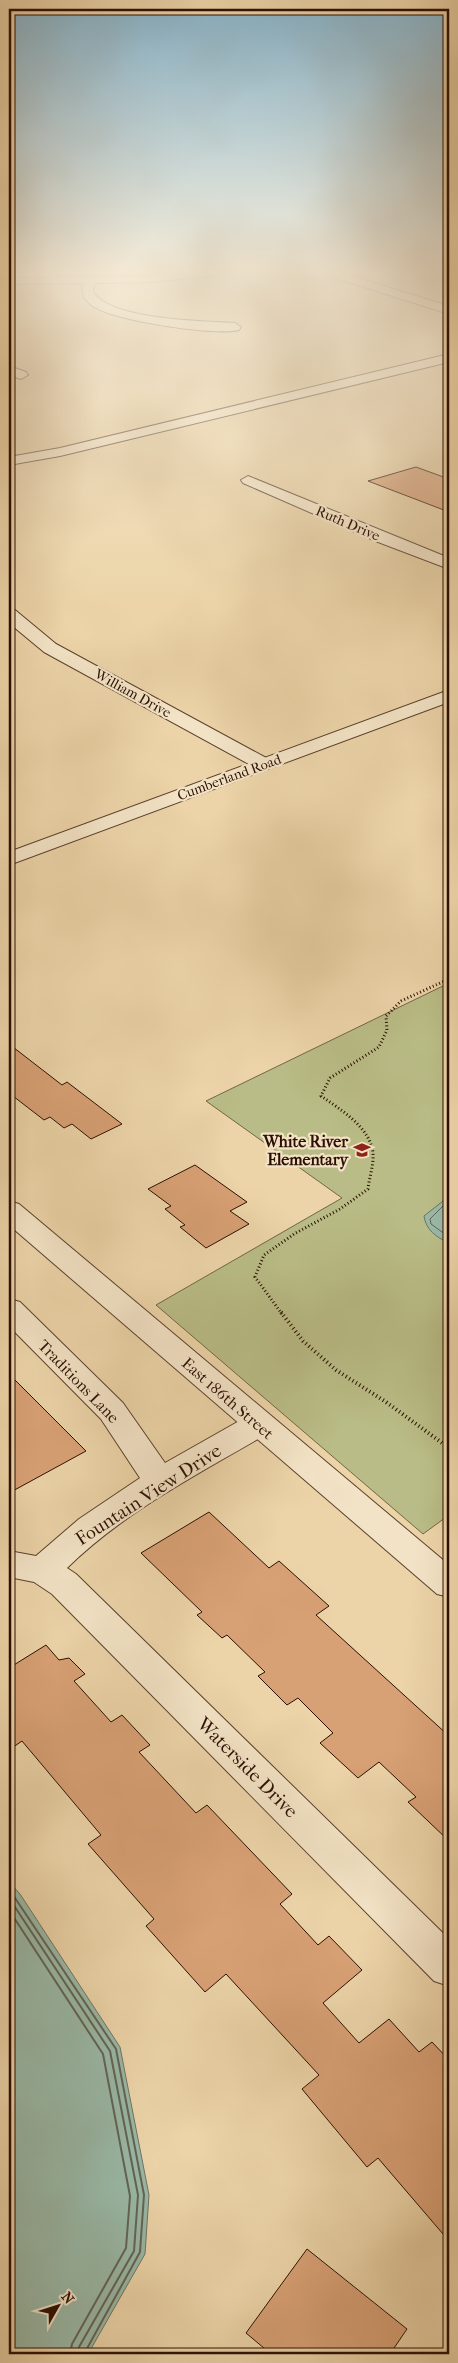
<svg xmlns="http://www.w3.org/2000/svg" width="458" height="2363" font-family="'IM FELL French Canon',serif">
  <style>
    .green { fill: #b9bc86; stroke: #726644 }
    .water { fill: #99b8a6; stroke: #6d7464 }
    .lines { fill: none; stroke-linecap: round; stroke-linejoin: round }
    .shore-far1 { stroke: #626454; stroke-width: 1 }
    .shore { stroke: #626454; stroke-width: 2 }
    .building { fill: #d8a075; stroke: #2b0f02 }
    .minor-casing { stroke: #5b402c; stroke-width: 2 }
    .tertiary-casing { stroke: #5b402c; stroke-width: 2 }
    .path-far1 { stroke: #2b0f02; stroke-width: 3; stroke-dasharray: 1 2.5; stroke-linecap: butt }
    .path { stroke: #2b0f02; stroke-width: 4; stroke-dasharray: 1 3; stroke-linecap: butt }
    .minor { fill: #f3e3c6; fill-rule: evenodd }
    .tertiary { fill: #f3e3c6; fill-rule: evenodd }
    .labels { text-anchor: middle; stroke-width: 4.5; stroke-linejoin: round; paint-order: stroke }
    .far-street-label { font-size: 14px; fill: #2b0f02; stroke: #f3e3c6 }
    .poi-label { font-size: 16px; font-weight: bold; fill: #2b0f02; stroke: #f3e3c6; text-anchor: end }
    .street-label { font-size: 16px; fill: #2b0f02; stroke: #f3e3c6 }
    .near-street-label { font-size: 19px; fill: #2b0f02; stroke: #f3e3c6 }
  </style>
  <rect width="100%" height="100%" fill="#ecd4a8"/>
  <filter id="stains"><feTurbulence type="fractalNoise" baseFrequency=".004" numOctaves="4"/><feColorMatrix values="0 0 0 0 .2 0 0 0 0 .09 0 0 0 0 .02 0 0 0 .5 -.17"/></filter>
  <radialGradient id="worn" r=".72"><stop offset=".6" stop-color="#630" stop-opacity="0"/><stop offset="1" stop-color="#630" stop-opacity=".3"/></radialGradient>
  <polygon class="green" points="449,983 449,1515 423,1534 156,1305 342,1198 206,1101"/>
  <g class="water">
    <path d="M449,1191V1243C436,1237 426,1230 424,1216L443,1201Z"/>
    <polygon points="9,1882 20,1894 120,2047 149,2195 145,2254 88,2354 9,2354"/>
  </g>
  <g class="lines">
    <polyline class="shore-far1" points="449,1200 430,1219 431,1224 449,1237"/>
    <g class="shore">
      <polyline points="9,1889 116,2049 144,2195 140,2252 84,2354"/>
      <polyline points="9,1898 110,2051 138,2195 134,2251 79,2347 78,2354"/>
      <polyline points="9,1910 103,2054 130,2196 126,2248 72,2344 70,2354"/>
    </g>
  </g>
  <g class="building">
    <polygon points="416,467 449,479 449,512 368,481"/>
    <polygon points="9,1044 62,1085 67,1082 122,1124 91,1139 72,1124 64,1128 50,1117 44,1120 9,1093"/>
    <polygon points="195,1165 247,1202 230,1211 249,1224 206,1248 180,1227 185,1225 165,1209 171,1206 148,1189"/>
    <polygon points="9,1374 86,1451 9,1493"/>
    <polygon points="209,1512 269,1568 279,1561 329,1606 316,1615 449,1736 449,1841 408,1802 416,1797 379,1762 358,1778 320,1743 333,1733 298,1698 287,1705 258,1676 265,1672 227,1635 222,1638 197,1615 202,1612 141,1553"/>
    <polygon points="46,1645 59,1660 69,1658 85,1674 74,1681 111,1722 122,1715 150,1745 139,1752 196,1813 207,1805 292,1894 280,1904 318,1945 329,1936 362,1970 323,2003 359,2043 389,2019 419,2052 432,2042 449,2060 449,2241 378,2158 367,2167 302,2089 319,2075 226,1974 205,1992 146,1926 154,1919 88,1844 101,1835 22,1741 9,1750 9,1668"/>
    <polygon points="307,2249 407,2329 390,2354 271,2354 246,2333"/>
  </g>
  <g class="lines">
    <g class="minor-casing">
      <g id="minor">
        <path d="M188,272H226L220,275L149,282L94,283L93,292C110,320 204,321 235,323L241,327L239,330C214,336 119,321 96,308C86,303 80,294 83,283L9,284V278L149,276Z"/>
        <polygon points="321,272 338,272 449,306 449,314 323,274"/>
        <polygon points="449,354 449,362 60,456 9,465 9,457 60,448"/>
        <polygon points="9,366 26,372 28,375 21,379 9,375"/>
        <polygon points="248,476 449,558 449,569 378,542 243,483 241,480"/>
        <polygon points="9,609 15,610 56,644 270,760 273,764 270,768 263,770 256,768 44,652 9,623"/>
        <path d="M9,1299L20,1302L123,1403L165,1463L248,1416L259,1413L270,1416L275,1424L270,1432C200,1473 125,1511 67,1568L76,1574L449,1939V1986L434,1981L52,1594L34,1582L9,1577V1551L36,1556L79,1519L140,1478L101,1419L9,1326Z"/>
      </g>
    </g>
    <g class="tertiary-casing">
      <g id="tertiary">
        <polygon points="449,690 449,702 9,865 9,852"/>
        <polygon points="9,1201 19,1204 449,1565 449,1597 437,1594 9,1225"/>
      </g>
    </g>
    <path class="path-far1" d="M282,1314L255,1277L264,1255L294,1234L340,1209L368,1189C369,1178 374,1165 373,1153C370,1127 341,1110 321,1096L330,1078L379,1047L387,1030L386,1016L401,1001L449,979"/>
    <polyline class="path" points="281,1312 303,1341 336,1370 386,1402 449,1448"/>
    <use href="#minor" class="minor"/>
    <use href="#tertiary" class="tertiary"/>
  </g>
  <linearGradient id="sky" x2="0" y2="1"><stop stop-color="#88b6ce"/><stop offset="0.45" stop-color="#f6ecd8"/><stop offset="1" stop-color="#f6ecd8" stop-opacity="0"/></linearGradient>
  <rect width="458" height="603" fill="url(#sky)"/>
  <defs>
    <g id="school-bare" transform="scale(1.35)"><path d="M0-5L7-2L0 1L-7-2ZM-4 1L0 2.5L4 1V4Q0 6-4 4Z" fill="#8f2418" stroke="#f3e3c6" stroke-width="2.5" paint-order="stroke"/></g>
  </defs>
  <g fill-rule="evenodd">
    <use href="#school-bare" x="362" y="1150"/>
  </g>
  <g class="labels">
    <g class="far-street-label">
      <text transform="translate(348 523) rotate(23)" y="5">Ruth Drive</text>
      <text transform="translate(133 693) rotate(29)" y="5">William Drive</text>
      <text transform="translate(229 777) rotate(-20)" y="5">Cumberland Road</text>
    </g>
    <g class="poi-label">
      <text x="348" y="1147">White River<tspan x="348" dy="18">Elementary</tspan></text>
    </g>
    <g class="street-label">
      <text transform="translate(79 1381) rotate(46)" y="6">Traditions Lane</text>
      <text transform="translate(228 1398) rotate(41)" y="6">East 186th Street</text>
    </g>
    <g class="near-street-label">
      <text transform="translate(148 1494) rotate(-33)" y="7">Fountain View Drive</text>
      <text transform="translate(248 1767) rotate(45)" y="7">Waterside Drive</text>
    </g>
  </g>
  <rect width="458" height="2363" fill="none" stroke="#ecd4a8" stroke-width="30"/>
  <rect x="10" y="10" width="438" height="2343" fill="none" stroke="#2b0f02" stroke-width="2.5"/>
  <rect x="15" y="15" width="428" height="2333" fill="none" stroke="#2b0f02"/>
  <g transform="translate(58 2306) rotate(51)" stroke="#f3e3c6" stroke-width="4" paint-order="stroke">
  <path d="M0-4L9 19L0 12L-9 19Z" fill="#2b0f02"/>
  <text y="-8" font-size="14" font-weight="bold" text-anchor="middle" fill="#2b0f02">N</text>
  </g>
  <rect width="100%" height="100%" filter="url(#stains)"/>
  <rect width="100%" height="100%" fill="url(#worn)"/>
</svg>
